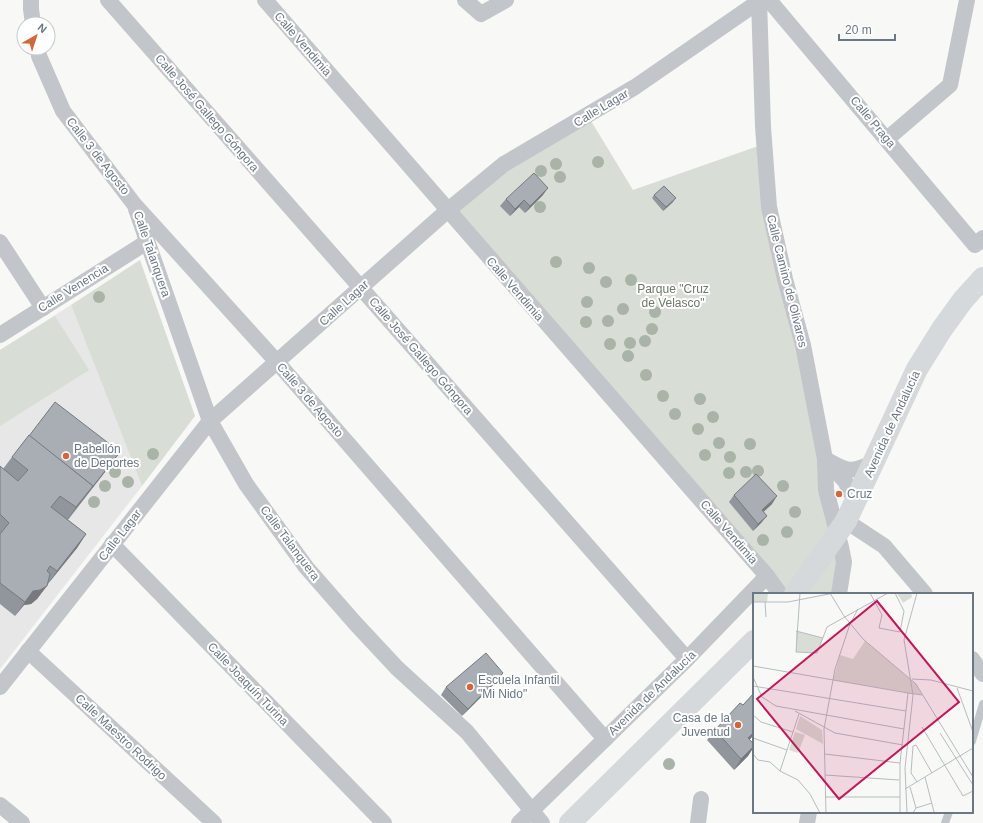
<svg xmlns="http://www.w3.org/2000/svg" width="983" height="823" font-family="Arial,sans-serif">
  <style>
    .built { fill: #e6e7e6 }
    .green { fill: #d8ddd5 }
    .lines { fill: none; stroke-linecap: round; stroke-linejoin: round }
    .lane { stroke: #c2c5c9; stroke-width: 8 }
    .street { stroke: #c2c5c9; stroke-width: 16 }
    .secondary { stroke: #d5d9dc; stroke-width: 22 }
    .tree { fill: #aab3a8 }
    .wall { fill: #90969b }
    .shaded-wall { fill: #767a7e }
    .building { fill: #a8aeb4; stroke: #767a7e }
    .poi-dot { fill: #d1673d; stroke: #fff; stroke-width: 1.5 }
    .labels { text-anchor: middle; stroke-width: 4; stroke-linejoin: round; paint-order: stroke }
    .street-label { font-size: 12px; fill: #6a7784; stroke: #fff }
    .park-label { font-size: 12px; fill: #6b7b69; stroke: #fff }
    .poi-label { font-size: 12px; fill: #6a7784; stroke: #fff; text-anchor: start }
    .inset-road { fill: none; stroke: #b6bcc1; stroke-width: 1 }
    .view { fill: #c2185b; fill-opacity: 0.15; stroke: #c2185b; stroke-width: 2 }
    .inset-edge { fill: none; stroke: #6a7784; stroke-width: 2 }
  </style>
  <rect width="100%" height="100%" fill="#f8f8f6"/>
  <polygon class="built" points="71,305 142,486 0,669 0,350"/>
  <g class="green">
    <polygon points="588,116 633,190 764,144 837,535 839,594 780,594 447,211"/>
    <polygon points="140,260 195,416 142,486 71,305"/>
    <polygon points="55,316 89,370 0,426 0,350"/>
  </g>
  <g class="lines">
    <g class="lane">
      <polyline points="972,741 983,704"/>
      <polyline points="945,823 949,812"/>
    </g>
    <g class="street">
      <polyline points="31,0 31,9 33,24"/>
      <polyline points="108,0 687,659"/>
      <polyline points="265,0 767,576"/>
      <polyline points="465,0 481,14 506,0"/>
      <polyline points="759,0 763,127 769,207 785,279 803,345 825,459 826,490 841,547 844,562 839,594"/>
      <polyline points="769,0 975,245 983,238"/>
      <polyline points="38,48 39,56 63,111 134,204 277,362 605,739"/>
      <polyline points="887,139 950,85 967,0"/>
      <polyline points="136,209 210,421 246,484 306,567 355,623 397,668 467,732 542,823"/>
      <polyline points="0,242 43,308"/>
      <polyline points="0,335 147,242"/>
      <path d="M825,459C847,472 850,473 873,463"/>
      <polyline points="830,465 845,481 855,501"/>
      <polyline points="846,521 884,546 925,594"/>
      <polyline points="112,544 384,823"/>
      <polyline points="28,651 214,823"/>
      <polyline points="972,659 983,674"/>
      <polyline points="0,687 210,421 447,211 504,164 635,87 761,0"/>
      <polyline points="0,805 22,823"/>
      <polyline points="519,823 687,659 767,576 780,594"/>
      <polyline points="698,823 701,799"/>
      <polyline points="807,823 809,812"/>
    </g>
    <g class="secondary">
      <polyline points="795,594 846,521 917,369 942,329 963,300 983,278"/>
      <polyline points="570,823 754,641"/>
    </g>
  </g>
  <g class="tree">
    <circle cx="598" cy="162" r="6"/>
    <circle cx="556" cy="164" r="6"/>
    <circle cx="541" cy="171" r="6"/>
    <circle cx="560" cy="177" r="6"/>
    <circle cx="540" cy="207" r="6"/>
    <circle cx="556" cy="262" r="6"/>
    <circle cx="589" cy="268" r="6"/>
    <circle cx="631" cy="280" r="6"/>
    <circle cx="606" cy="282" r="6"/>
    <circle cx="99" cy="297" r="6"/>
    <circle cx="587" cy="302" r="6"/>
    <circle cx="623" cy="309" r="6"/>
    <circle cx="655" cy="312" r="6"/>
    <circle cx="608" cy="321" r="6"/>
    <circle cx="586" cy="322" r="6"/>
    <circle cx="652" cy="329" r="6"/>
    <circle cx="645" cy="341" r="6"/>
    <circle cx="630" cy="343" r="6"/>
    <circle cx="610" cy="344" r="6"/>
    <circle cx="628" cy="356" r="6"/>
    <circle cx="646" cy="375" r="6"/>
    <circle cx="663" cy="396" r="6"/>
    <circle cx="700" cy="399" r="6"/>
    <circle cx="675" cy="414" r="6"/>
    <circle cx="713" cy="417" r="6"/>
    <circle cx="698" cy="429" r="6"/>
    <circle cx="719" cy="443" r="6"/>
    <circle cx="750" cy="444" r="6"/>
    <circle cx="153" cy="454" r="6"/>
    <circle cx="705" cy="455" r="6"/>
    <circle cx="730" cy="457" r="6"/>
    <circle cx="758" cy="471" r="6"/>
    <circle cx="115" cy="472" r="6"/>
    <circle cx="746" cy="472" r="6"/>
    <circle cx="729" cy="473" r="6"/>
    <circle cx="128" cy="482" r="6"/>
    <circle cx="105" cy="486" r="6"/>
    <circle cx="783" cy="486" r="6"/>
    <circle cx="94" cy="502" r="6"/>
    <circle cx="795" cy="512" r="6"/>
    <circle cx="787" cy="532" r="6"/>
    <circle cx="763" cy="540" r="6"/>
    <circle cx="669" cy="764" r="6"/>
  </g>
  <g class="wall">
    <polygon points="543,195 525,213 519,207 510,216 500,206 506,199"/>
    <polygon points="654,195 673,202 663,211 652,198"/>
    <polygon points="120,452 112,463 68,520 86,534 77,548 47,585 37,599 31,604 24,605 15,616 0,604 0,466 3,469 12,457"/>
    <polygon points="734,495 772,504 763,512 767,516 761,523 753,531 729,502"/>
    <polygon points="503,673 498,680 462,716 441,695 446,687"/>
    <polygon points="754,693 754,735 749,739 754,744 754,747 748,756 734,770 707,740 715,730 743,705"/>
  </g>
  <g class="shaded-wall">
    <polygon points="548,188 543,195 525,213 530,206"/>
    <polygon points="676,198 673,202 663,211 666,207"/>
    <polygon points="524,200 519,207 510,216 515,209"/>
    <polygon points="120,452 112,463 66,521 76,507"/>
    <polygon points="777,496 772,504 757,518 762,510"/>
    <polygon points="767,516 761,523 753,531 758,524"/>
    <polygon points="86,534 77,548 47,585 57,571"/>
    <polygon points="47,586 37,599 31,604 24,605 15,616 33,591"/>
    <polygon points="503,673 498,680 462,716 468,709"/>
    <polygon points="754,732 754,735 741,749 748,738"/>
    <polygon points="754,746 748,756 734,770 741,759"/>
  </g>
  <g class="building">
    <polygon points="534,173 548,188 530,206 524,200 515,209 506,199"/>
    <polygon points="664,186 676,198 666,207 654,195"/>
    <polygon points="55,402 120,452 91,489 93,486 29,436"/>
    <polygon points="29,435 93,486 76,507 60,496 51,507 86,534 57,571 50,566 47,571 50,574 47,586 40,590 33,591 25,602 0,583 0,534 9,523 0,514 0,466 18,481 28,470 12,457"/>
    <polygon points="756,474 777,496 762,510 767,516 758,524 734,495"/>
    <polygon points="486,653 503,673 468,709 446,687"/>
    <polygon points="754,693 754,732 748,738 754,744 754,746 741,759 715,730 740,703 743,705"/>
  </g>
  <g class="poi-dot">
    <circle cx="66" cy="456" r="4"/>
    <circle cx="839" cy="494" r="4"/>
    <circle cx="470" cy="687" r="4"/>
    <circle cx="738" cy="725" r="4"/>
  </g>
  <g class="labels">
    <g class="street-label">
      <text transform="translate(303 44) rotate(49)" y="4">Calle Vendimia</text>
      <text transform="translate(601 108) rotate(-31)" y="4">Calle Lagar</text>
      <text transform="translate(207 113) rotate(49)" y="4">Calle José Gallego Góngora</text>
      <text transform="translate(873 122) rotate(50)" y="4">Calle Praga</text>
      <text transform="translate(98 156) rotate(52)" y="4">Calle 3 de Agosto</text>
      <text transform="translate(152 254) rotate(71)" y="4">Calle Talanquera</text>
      <text transform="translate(787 281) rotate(76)" y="4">Calle Camino de Olivares</text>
      <text transform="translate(73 288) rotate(-32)" y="4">Calle Venencia</text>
      <text transform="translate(515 289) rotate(49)" y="4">Calle Vendimia</text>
      <text transform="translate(344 303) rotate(-42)" y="4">Calle Lagar</text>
      <text transform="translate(421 356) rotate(49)" y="4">Calle José Gallego Góngora</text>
      <text transform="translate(310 400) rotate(49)" y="4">Calle 3 de Agosto</text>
      <text transform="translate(892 424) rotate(-65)" y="4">Avenida de Andalucía</text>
      <text transform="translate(729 532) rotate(49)" y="4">Calle Vendimia</text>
      <text transform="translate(120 535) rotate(-52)" y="4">Calle Lagar</text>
      <text transform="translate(290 543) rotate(53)" y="4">Calle Talanquera</text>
      <text transform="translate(248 684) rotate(46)" y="4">Calle Joaquín Turina</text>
      <text transform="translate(652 693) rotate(-44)" y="4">Avenida de Andalucía</text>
      <text transform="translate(121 737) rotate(43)" y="4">Calle Maestro Rodrigo</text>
    </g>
    <g class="park-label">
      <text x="673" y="293">Parque "Cruz<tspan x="673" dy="14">de Velasco"</tspan></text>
    </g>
    <g class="poi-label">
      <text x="74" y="453">Pabellón<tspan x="74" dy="14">de Deportes</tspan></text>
      <text x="847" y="498">Cruz</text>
      <text x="478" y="684">Escuela Infantil<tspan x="478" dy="14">"Mi Nido"</tspan></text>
      <text x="730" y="722" text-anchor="end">Casa de la<tspan x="730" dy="14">Juventud</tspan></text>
    </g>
  </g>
  <g transform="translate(753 593)">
    <rect width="220" height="220" fill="#f8f8f6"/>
    <path d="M1,0H15L14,9H0ZM144,0H158L159,4L150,10ZM43,38L70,45L64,60L43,59ZM112,48L163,91L169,102L80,87L87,62L100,66ZM47,123L69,137L70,151L43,136ZM42,139L52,142L45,160L36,157Z" fill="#d8ddd5"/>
    <path class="inset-road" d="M47,0L43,59L64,60L74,34L135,0M77,0L91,23L110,46L163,91L220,184M117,0L129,22L126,35L147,39L151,18L142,0M1,9H35L81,0M12,9L13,24M43,38L70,45M0,73L155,100M0,84L9,104L23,113L151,136M159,86L178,87L220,98M0,93L153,118M204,95L220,139M42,118L82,140L150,152M0,122L8,129L40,139M169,134L210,203L220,198M187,140L220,192M0,145L34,157M0,161L5,167L17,169L27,178L45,187L57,201L67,220M72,161L147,170M27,178L46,121M72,182L146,187M172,184L181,219M164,189L158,180L160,153L163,152L179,180M157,194L163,215L160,220M152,196L220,155M72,204H147M163,215L179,210M73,220L71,136L82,76L97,31L105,16M147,220V170L155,100L169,102M154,220L152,175L160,102L151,47L164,0"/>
    <path class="view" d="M124,8L206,109L86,206L4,106Z"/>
    <rect width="220" height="220" class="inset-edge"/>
  </g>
  <g transform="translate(36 36) rotate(39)"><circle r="19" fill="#ffffff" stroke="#c3c9ce"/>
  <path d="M0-3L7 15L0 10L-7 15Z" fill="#d1673d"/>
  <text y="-6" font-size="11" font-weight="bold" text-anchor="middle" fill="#6a7784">N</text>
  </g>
  <path d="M839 34v6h56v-6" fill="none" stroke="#6a7784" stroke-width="2"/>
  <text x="845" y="34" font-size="12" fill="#6a7784" stroke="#ffffff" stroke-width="3" paint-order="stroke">20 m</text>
</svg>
